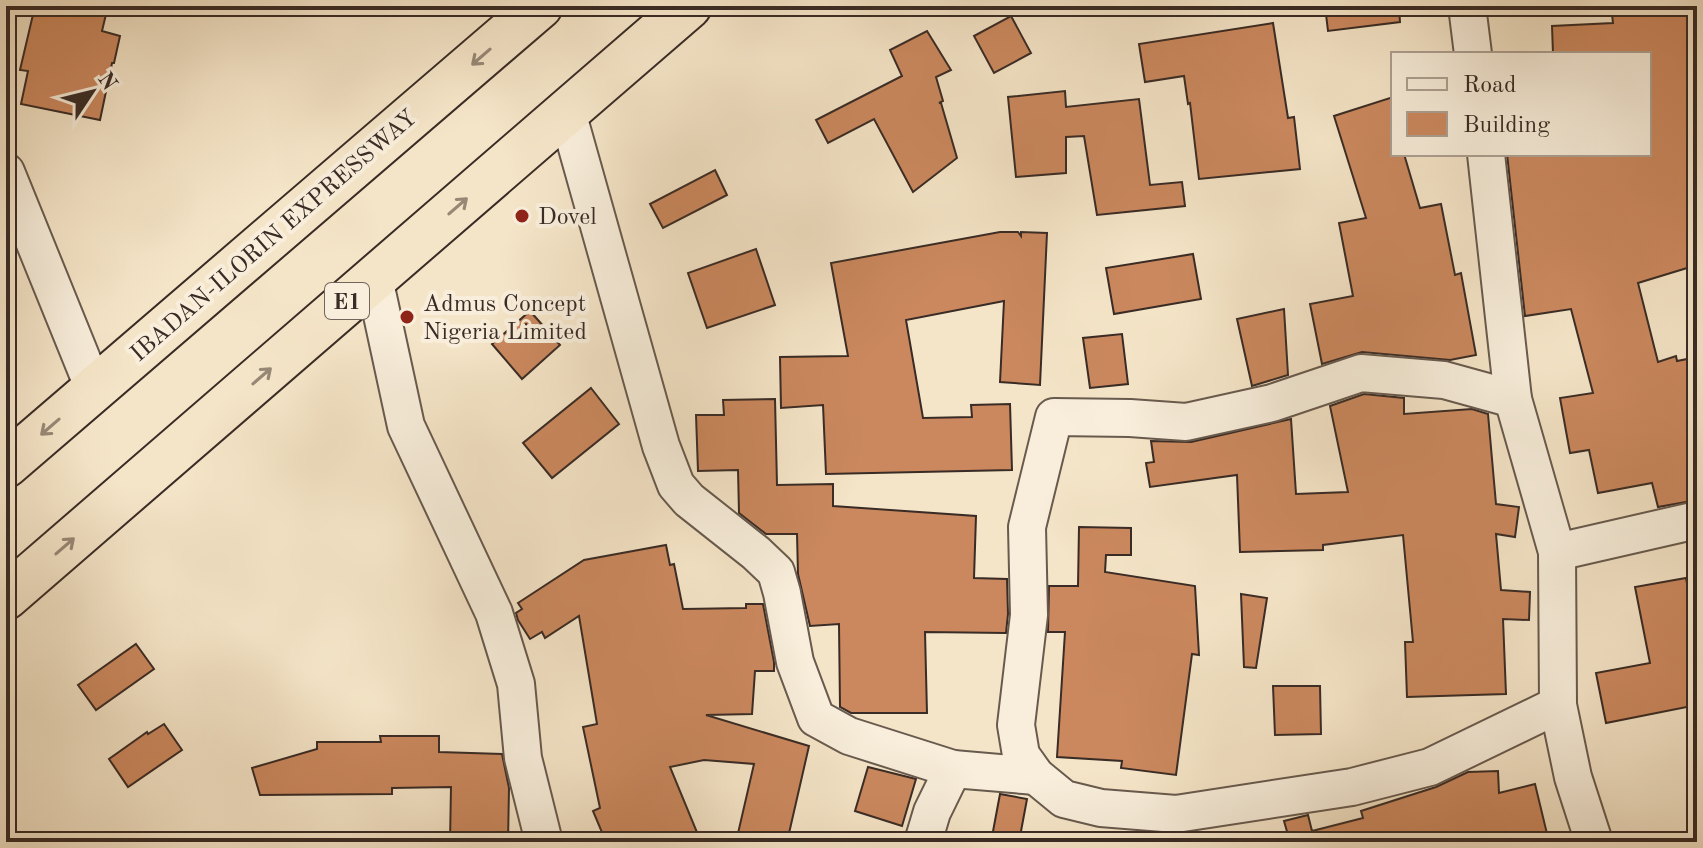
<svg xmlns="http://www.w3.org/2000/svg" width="1703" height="848" font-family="'Old Standard TT',serif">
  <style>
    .building { fill: #cb885e; stroke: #392b25; stroke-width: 2 }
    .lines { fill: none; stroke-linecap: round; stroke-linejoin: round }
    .minor-casing { stroke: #685a4e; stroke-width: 40 }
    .motorway-casing { stroke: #392b25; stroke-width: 48 }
    .minor { stroke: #f8eedb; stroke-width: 36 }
    .motorway { stroke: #f5e5c8; stroke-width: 44 }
    .oneway { stroke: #978876 }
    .poi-dot { fill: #8f2418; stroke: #f8eedb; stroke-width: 3 }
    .labels { text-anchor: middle; stroke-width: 8; stroke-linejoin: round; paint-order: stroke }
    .shield { fill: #f8eedb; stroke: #72665c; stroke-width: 2 }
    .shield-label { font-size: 22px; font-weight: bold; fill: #392b25 }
    .poi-label { font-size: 24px; fill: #392b25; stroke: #f8eedb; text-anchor: start }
    .street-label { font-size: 24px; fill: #392b25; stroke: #f8eedb }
  </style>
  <rect width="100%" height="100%" fill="#f5e5c8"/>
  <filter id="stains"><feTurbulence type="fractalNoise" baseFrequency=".0025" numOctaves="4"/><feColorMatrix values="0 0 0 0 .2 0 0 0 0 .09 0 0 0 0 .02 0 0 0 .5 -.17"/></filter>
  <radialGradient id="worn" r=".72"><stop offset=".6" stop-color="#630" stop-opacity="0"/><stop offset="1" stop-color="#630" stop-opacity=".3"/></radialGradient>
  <g class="building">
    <polygon points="35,6 88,6 107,10 102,31 120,36 114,63 112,63 100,120 21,104 28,71 20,70"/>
    <polygon points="1325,6 1399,6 1400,22 1328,31"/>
    <polygon points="1611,6 1697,6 1697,265 1638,283 1658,362 1676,356 1677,361 1697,357 1697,500 1658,507 1652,483 1598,493 1589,450 1570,453 1560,398 1593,393 1571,309 1525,316 1507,154 1649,154 1649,54 1553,54 1552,26 1613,23"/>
    <polygon points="1011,16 1031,53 994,73 974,36"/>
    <polygon points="1273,23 1288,118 1294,117 1300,169 1199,179 1190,103 1188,104 1184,76 1145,82 1139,44"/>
    <polygon points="927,31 951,70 936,77 943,101 939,103 941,103 957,158 913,192 874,119 828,143 816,120 902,76 890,50"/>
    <polygon points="1065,91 1066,107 1139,99 1150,185 1182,182 1185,206 1097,215 1084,136 1066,137 1066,173 1016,177 1008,97"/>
    <polygon points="1393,97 1393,154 1404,154 1420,208 1441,204 1455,275 1461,273 1476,355 1450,360 1362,352 1322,364 1310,304 1353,296 1339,223 1366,218 1334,116"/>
    <polygon points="715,170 727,195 663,228 650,204"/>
    <polygon points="1000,232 1018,232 1021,236 1021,232 1047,233 1040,385 1000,382 1004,301 906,320 923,418 972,417 971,405 1010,404 1012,470 826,474 823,405 781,408 780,357 848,356 831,263"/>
    <polygon points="756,249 775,305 707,328 688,273"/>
    <polygon points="1193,254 1201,299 1114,314 1106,268"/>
    <polygon points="1284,309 1288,375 1252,386 1237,319"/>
    <polygon points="530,311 560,345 522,379 492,344"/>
    <polygon points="1122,334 1128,384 1090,388 1083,338"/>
    <polygon points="591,388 619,424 552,478 523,443"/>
    <polygon points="1364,394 1404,398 1404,414 1472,409 1488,414 1496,504 1519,507 1515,537 1496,534 1501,590 1530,592 1529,620 1503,619 1506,694 1407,697 1405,642 1413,642 1403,535 1323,545 1323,550 1240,552 1237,475 1150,487 1146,463 1154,462 1151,441 1191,442 1291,419 1296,494 1348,492 1330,406"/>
    <polygon points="775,399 777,485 833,484 833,506 976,516 974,578 1007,579 1008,614 1006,633 925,632 927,713 851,713 840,707 839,624 810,626 798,574 797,534 766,534 739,513 738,470 698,471 696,415 724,415 723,400"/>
    <polygon points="1079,527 1131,528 1131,555 1106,555 1105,572 1195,586 1199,655 1192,654 1176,775 1121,768 1122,761 1057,757 1065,632 1048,632 1049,586 1078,586"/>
    <polygon points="666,545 670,565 674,564 683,609 746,608 746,604 763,604 774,662 774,671 755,671 752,714 706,715 809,746 787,842 736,842 754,764 704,760 670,767 701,842 606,842 593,811 600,808 583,727 597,724 579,616 545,638 542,632 530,639 518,620 516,613 522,609 518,603 584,560"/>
    <polygon points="1686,578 1697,637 1697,705 1606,723 1596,673 1650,663 1635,587"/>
    <polygon points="1241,594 1267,598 1256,668 1244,667"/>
    <polygon points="136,644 154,669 96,710 78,685"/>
    <polygon points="1273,686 1320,686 1321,734 1275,735"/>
    <polygon points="164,724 182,750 128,787 109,759 147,732 148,734"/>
    <polygon points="380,736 439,736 439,752 502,754 509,788 508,842 450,842 451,787 392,788 392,794 260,795 252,768 317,749 317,742 381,742"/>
    <polygon points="868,767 916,779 902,826 855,811"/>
    <polygon points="1498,771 1499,793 1535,784 1549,842 1290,842 1284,821 1308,815 1312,831 1363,818 1361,811 1436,787 1468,772"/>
    <polygon points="1000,794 1027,799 1019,842 991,842"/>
  </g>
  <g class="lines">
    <g class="minor-casing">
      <g id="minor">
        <polyline points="1467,6 1473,54"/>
        <polyline points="567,112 661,446 676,485 689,500 756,553 776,572 782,593 795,662 816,718 849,736 953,769 1036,776"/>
        <polyline points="1486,154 1513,399 1557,552 1558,705 1573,777 1594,842"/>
        <polyline points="6,172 94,389"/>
        <polyline points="374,278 406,426 494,613 516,684 523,758 544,842"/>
        <polyline points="1513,399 1444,380 1361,373 1272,403 1186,422 1130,418 1054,417 1027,527 1029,615 1016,725 1021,755 1036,776 1064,799 1101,808 1176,814 1352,787 1430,767 1558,705"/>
        <polyline points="1557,552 1697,520"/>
        <polyline points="923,842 932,812 953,769"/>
      </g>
    </g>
    <g class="motorway-casing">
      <g id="motorway">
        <polyline points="6,465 540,6"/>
        <polyline points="6,597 689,6"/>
      </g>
    </g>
    <use href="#minor" class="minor"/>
    <use href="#motorway" class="motorway"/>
  </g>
  <defs><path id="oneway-shaft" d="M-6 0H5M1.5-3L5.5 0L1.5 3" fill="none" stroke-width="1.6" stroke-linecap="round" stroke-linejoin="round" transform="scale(2)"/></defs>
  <g class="oneway">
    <use href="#oneway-shaft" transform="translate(481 57) rotate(139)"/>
    <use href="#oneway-shaft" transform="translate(458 206) rotate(-41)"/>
    <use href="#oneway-shaft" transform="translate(262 376) rotate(-41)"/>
    <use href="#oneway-shaft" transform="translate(50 427) rotate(139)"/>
    <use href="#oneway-shaft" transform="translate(65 546) rotate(-41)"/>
  </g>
  <g class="poi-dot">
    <circle cx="522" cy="216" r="8"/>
    <circle cx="407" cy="317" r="8"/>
  </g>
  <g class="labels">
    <rect class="shield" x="325" y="283" width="44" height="36" rx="6"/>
    <g class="shield-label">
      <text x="347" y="309">E1</text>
    </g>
    <g class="poi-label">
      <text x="538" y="224">Dovel</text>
      <text x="423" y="311">Admus Concept<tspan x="423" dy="28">Nigeria Limited</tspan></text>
    </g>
    <g class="street-label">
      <text transform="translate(273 235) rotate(-41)" y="8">IBADAN-ILORIN EXPRESSWAY</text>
    </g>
  </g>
  <rect width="1703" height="848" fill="none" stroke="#f5e5c8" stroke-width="32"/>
  <rect x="8" y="8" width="1687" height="832" fill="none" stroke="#392b25" stroke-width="4"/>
  <rect x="16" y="16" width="1671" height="816" fill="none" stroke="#392b25" stroke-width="2"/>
  <rect x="1391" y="52" width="260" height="104" fill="#f8eedb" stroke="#aca092" stroke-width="2"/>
  <rect x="1407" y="78" width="40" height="12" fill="#f8eedb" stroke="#aca092" stroke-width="2"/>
  <text x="1463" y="92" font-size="24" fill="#392b25">Road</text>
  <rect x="1407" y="112" width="40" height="24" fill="#cb885e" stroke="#aca092" stroke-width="2"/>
  <text x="1463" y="132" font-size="24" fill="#392b25">Building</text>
  <g transform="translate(92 92) rotate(55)" stroke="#f8eedb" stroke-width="6" paint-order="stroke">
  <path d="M0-6L14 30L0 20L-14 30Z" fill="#392b25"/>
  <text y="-12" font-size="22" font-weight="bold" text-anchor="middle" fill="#392b25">N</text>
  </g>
  <rect width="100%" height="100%" filter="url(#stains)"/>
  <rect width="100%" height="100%" fill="url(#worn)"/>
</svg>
